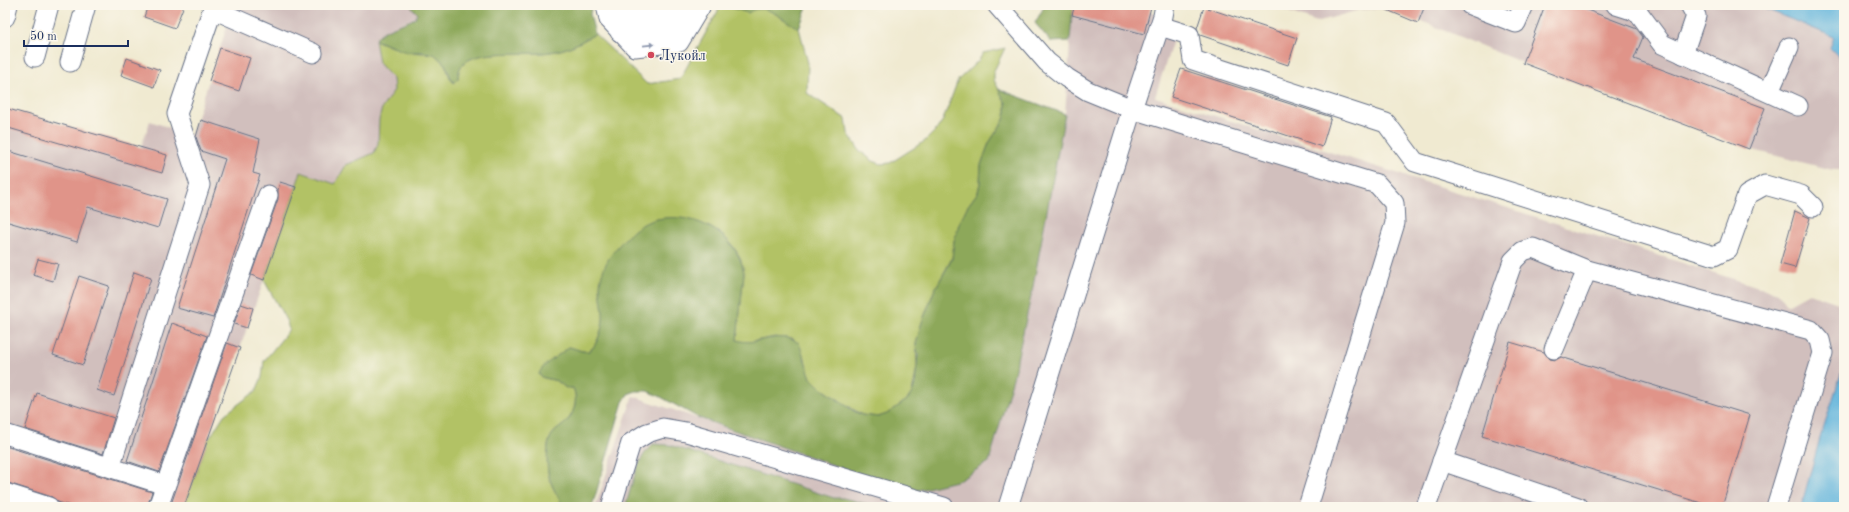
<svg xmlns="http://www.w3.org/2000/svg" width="1849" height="512" font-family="'Old Standard TT',serif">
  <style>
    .industrial { fill: #d1bfbd }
    .green { fill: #b2c265; stroke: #667862 }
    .forest { fill: #8da85a; stroke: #546c5c }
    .water { fill: #5fb3db; stroke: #3d719c }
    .building { fill: #e09489 }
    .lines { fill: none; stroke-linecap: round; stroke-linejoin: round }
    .minor-casing { stroke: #667086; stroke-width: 21 }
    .minor { stroke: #fff; stroke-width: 19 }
    .oneway { fill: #8d97ae }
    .poi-dot { fill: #d1495b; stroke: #fbf7ec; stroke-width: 1.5 }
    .labels { text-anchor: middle; stroke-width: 3; stroke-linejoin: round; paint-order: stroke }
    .poi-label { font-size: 14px; fill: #1b2f5e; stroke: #fbf7ec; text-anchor: start }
  </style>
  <rect width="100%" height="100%" fill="#fbf7ec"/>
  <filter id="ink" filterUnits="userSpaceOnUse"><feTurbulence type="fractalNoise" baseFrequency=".025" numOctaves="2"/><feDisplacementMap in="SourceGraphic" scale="8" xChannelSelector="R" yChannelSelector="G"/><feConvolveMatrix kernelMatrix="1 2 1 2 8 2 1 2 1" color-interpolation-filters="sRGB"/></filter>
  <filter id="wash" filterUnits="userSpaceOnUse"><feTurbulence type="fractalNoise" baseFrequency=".012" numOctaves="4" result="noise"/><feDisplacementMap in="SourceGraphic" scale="16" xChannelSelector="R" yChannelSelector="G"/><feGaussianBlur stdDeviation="0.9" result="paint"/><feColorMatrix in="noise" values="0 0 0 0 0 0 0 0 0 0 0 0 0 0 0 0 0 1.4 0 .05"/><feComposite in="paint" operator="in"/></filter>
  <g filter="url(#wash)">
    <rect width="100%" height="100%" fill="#f0ead1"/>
    <g class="industrial">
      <polygon points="234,5 409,5 414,9 417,13 415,18 400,24 375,40 379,63 393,79 394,91 382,108 378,144 374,153 346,165 335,184 302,172 184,507 29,507 14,502 12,507 5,507 5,108 141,147 150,121 191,135"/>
      <polygon points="1270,5 1394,5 1393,8 1359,10 1317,22"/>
      <polygon points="1417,5 1756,5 1834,37 1830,48 1840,58 1844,75 1844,170 1833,170 1749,149 1523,63 1419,20 1424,8"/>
      <polygon points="1150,12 1179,21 1155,97 1778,293 1787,305 1809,293 1844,305 1844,365 1820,438 1801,507 595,507 633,396 911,492 989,462 1013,378 1032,292 1065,114 1072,15 1144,34"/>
    </g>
    <path class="green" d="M718,5H728L732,8L753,9L760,7L769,10L799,28L808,63L807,93L846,119L848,133L860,151L873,161L881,164L890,163L925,141L937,129L943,120L958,80L979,60L983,53L1005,48L994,71V80L1006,103V112L1004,120L989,143L981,165L980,183L978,192L967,207L959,224L954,241L952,258L934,291L921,325L916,344L917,367L912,393L907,400L887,414L878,417L862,415L821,388L811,378L806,366L805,358L793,339L775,337L745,343L737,340L744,273C738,234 700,216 664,220C659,220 653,220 649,222C636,227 625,239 616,249C607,259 601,275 600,288C600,291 602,294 602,297C605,313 604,326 597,341C594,346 592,351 587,351C581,352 575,348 569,347C558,356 548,363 539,374L541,377L557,381L566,388H573C578,398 575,411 568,420C560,430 550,430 548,446C547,458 546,474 552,485C555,493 560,498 562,507H184L207,442L224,415L256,391L262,377L264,361L289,330L287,322L264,280L301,172L335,184L346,165L374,153L378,144L379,120L382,108L394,90L393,79L379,63L375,40L389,46L411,52L434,54L445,64L450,78L458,79C458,74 459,68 463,64C481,47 527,56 550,52C567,50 581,42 595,34L647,84L680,79L718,11Z"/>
    <g class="forest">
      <path d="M409,5H592L590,14L595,34C581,42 567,50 550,52C528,56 479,48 463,64C459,68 458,74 458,79L453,83L445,64L434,54L423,52H406L375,40C381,28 404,25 415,18L417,13Z"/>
      <path d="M728,5H808L799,28C782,21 766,0 748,13L732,8Z"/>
      <polygon points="1045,5 1075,5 1072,15 1070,41 1051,42 1035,23"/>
      <path d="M998,89L1065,114L1032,292L1013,378L989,462L960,480L911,492L699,418L659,396L647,391H636L628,394L623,402L592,507H562C560,498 555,493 552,485C546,473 547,458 548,446C550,430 560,430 568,420C575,411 578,398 573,388H566L557,381L541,377L539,374C542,364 560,355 569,347C575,348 583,353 589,351C593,349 595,345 597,341C607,319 602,311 600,289C599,276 607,259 615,250C624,239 636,226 650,221C688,208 738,232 744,273L737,340C757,347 776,329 799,343L811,378L821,388L854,411L862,415L878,417L887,414L907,400L912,393L915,384L918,355L916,344L921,325L934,291L952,259L954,241L959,224L967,207L978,192L980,183L981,165L989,143L1004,120L1006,112V103Z"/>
      <path d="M653,444L670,445L834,498H843L879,507H625C632,487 636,458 653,444Z"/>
    </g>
    <g class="water">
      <polygon points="1756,5 1844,5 1844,75 1840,58 1830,48 1834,37"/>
      <polygon points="1844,365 1844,507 1801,507 1820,438"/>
    </g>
    <g id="blocks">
      <g class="building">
        <polygon points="148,5 184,5 175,28 144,17"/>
        <polygon points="1075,5 1144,5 1151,7 1144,34 1072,15"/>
        <polygon points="1375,5 1417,5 1424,8 1418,23"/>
        <polygon points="1545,5 1574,5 1637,29 1643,37 1634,59 1765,108 1749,149 1523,63"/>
        <polygon points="1204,7 1297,38 1288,65 1200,35 1197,28"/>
        <polygon points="220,48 250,58 239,91 209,81"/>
        <polygon points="127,58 160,70 154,87 121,75"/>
        <polygon points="1181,69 1331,117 1322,147 1171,97"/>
        <polygon points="5,108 167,155 162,173 5,127"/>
        <polygon points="201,120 260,139 253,173 260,175 213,318 177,308 225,159 201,151 196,137"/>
        <polygon points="5,150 167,199 158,228 88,207 77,242 5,221"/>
        <polygon points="280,182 296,187 264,280 251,275 278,199 278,190"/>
        <polygon points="1795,211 1810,218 1795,268 1780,264"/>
        <polygon points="38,259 58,264 53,281 33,275"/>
        <polygon points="134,272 151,278 114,396 97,390"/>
        <polygon points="79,276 109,286 83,365 53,355"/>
        <polygon points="241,304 253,308 247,328 234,324"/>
        <polygon points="172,323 207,336 159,472 127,461"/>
        <polygon points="1510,342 1544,352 1550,359 1556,360 1561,357 1750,415 1722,507 1714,507 1482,436"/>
        <polygon points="227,343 240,348 184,507 170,507"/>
        <polygon points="37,393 114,418 103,454 25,429"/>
        <polygon points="5,446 152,492 147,507 75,507 58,502 52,497 5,482"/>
      </g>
    </g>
  </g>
  <g filter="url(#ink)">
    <use href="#blocks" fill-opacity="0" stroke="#667086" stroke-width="1"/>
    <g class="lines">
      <g class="minor-casing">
        <g id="minor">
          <polyline points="606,5 609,19 635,47 679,42 700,7 700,5"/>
          <polyline points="997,5 1047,62 1067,78 1088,91 1132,109 1377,184 1394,203 1395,223 1308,507"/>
          <polyline points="1470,5 1516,23 1524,5"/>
          <polyline points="1616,5 1638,12 1662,44 1798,106"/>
          <polyline points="213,9 313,53"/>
          <polyline points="5,17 8,5"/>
          <polyline points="609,19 700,7"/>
          <polyline points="1160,26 1189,35 1193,60 1386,123 1415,162 1714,256 1728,249 1747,195 1765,185 1801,195 1813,207"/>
          <polyline points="620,32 689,25"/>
          <polyline points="1683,54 1696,16 1690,5"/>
          <polyline points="35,57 49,5"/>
          <polyline points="70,62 86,5"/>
          <polyline points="1769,92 1789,47"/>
          <polyline points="1554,349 1587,270"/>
          <polyline points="5,434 165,485"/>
          <polyline points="1442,461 1578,507"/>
          <polyline points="110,467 200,185 177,114 214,5"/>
          <polyline points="5,493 49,507"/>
          <polyline points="158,507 268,195"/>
          <polyline points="611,507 631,443 647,433 663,428 686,432 944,507"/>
          <polyline points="1008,507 1132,109 1163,16 1165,5"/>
          <polyline points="1426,507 1513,261 1523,251 1533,248 1587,270 1811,330 1820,340 1823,353 1776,507"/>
        </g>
      </g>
      <use href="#minor" class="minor"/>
    </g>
    <defs><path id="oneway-solid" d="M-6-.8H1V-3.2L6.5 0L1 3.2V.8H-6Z"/></defs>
    <use class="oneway" href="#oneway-solid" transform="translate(649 45) rotate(-6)"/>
  </g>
  <circle class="poi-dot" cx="651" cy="55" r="4"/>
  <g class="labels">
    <g class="poi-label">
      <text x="659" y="60">Лукойл</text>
    </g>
  </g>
  <rect width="1849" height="512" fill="none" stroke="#fbf7ec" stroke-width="20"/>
  <path d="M24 40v6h104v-6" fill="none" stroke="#1b2f5e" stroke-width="2"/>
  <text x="30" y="40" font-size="12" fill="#1b2f5e" stroke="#fbf7ec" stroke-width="3" paint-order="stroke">50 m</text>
</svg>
